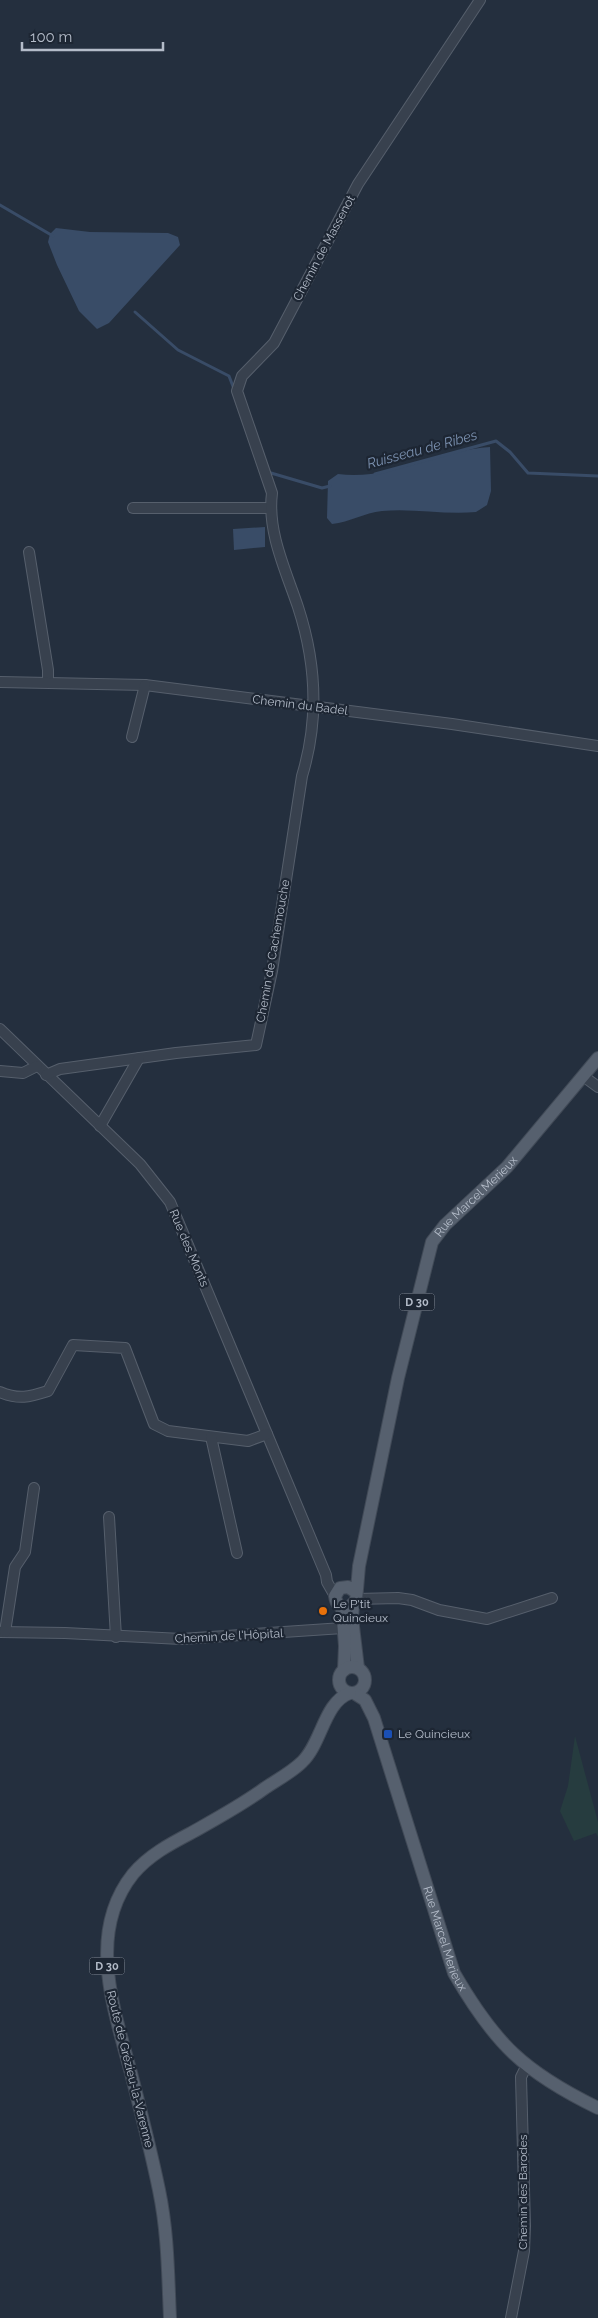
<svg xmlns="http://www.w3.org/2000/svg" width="598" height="2318" font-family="Raleway,sans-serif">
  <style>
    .green { fill: #263c3f }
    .water { fill: #394c67 }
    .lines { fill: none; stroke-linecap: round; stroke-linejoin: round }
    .stream { stroke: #394c67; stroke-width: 3 }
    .minor-casing { stroke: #565f6c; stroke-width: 12 }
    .major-casing { stroke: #414a57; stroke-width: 14 }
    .minor { stroke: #38414e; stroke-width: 10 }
    .major { stroke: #56606e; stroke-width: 12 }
    .food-dot { fill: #e8710a; stroke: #1d2633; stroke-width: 2 }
    .transit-dot { fill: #1a4fb4; stroke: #1d2633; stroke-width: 2 }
    .labels { text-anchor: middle; stroke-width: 4.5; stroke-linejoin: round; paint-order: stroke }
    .shield { fill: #1d2633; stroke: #878f9c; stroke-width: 1 }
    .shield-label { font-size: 11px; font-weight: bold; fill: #b4bcc9 }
    .street-label { font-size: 12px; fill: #b4bcc9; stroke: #1d2633 }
    .poi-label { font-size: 12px; fill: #b4bcc9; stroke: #1d2633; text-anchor: start }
    .water-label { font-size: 14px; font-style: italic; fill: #7c92b1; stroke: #1d2633 }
  </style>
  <rect width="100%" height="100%" fill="#242f3e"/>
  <polygon class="green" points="575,1736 598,1822 598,1837 596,1833 574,1841 560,1811 568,1786"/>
  <g class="water">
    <polygon points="56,228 90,232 168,233 178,237 180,245 109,323 97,329 79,311 57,265 48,242 50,234"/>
    <path d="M490,447L491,491L487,505L476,512C445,515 413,508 382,511C364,513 350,522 332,524L327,518L328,481L338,474C390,481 439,450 490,447Z"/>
    <polygon points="265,527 265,547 234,550 233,529"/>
  </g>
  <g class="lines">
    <g class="stream">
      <polyline points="0,205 53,236"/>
      <polyline points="135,312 178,350 229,376 234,389"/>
      <polyline points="271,473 322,488 330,486"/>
      <polyline points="375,474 496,441 510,452 528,473 598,476"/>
    </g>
    <g class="minor-casing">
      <g id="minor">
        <polyline points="133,508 270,508"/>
        <polyline points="29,552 48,670 48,682"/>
        <polyline points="0,682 145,685 452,724 598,746"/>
        <polyline points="132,737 145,685"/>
        <polyline points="0,1029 140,1164 170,1202 326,1575 327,1582 335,1596"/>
        <polyline points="0,1071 23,1073 37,1066"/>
        <path d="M46,1075L60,1069L176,1053L256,1045L272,971L302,776C319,720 316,662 298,607C286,571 267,532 272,493L237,391L242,376L274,343L358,184L480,0"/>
        <polyline points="583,1076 598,1087"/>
        <polyline points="100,1126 139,1058"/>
        <path d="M0,1392C19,1400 29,1397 48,1391L73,1345L125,1348L154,1424L168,1431L248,1441L267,1434"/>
        <polyline points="211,1437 237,1553"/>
        <polyline points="109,1517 116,1637"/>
        <polyline points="357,1599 398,1598 412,1600 439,1610 487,1619 552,1598"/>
        <polyline points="0,1632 65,1633 181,1639 343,1628"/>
        <polyline points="5,1632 15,1567 25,1552 34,1488"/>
        <polyline points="511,2318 524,2251 525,2226 521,2077 526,2067"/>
      </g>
    </g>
    <g class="major-casing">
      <g id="major">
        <path id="s1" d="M356,1592L348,1587L340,1588L335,1596C336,1604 340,1608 348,1608L356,1601L359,1566L398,1378L432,1242L445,1225L507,1167L598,1058"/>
        <polyline points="353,1605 352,1618 358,1668"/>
        <polyline points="342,1607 345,1646 344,1670"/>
        <circle cx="352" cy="1680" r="13"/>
        <path id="s2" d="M354,1693L365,1700L374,1718L454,1973C495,2044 524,2072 598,2108"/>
        <path d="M170,2318C168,2275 168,2233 159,2190C151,2151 141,2112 131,2073C114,2009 86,1933 133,1874C149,1855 170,1844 191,1833C216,1819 242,1805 265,1788C277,1780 292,1772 302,1762C322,1743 324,1702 350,1693"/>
      </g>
    </g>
    <use href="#minor" class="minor"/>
    <use href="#major" class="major"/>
  </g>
  <circle class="food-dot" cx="323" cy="1611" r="5"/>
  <rect class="transit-dot" x="383" y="1729" width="10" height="10" rx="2.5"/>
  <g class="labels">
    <g class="shield">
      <rect x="399.5" y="1293.5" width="35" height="17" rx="4"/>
      <rect x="89.5" y="1957.5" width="35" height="17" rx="4"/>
    </g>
    <g class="shield-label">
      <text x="417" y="1306">D 30</text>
      <text x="107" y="1970">D 30</text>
    </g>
    <g class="street-label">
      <text transform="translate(324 248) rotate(-62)" y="4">Chemin de Massenot</text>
      <text transform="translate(300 705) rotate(7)" y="4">Chemin du Badel</text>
      <text transform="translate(273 951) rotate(-80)" y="4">Chemin de Cachemouche</text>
      <text dy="4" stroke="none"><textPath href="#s1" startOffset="488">Rue Marcel Merieux</textPath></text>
      <text transform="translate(189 1248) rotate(67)" y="4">Rue des Monts</text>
      <text transform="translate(229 1636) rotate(-3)" y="4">Chemin de l'Hôpital</text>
      <text dy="4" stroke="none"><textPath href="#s2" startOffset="265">Rue Marcel Merieux</textPath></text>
      <text transform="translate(130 2069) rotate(76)" y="4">Route de Grézieu-la-Varenne</text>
      <text transform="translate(523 2192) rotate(-90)" y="4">Chemin des Barodes</text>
    </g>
    <g class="poi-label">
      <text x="333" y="1608">Le P'tit<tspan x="333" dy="14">Quincieux</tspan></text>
      <text x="398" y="1738">Le Quincieux</text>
    </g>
    <g class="water-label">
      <text transform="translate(422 449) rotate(-15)" y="5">Ruisseau de Ribes</text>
    </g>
  </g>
  <path d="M22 42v8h141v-8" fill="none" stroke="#b4bcc9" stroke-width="2.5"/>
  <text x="30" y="42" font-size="15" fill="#b4bcc9" stroke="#1d2633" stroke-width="4" paint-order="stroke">100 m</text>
</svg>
